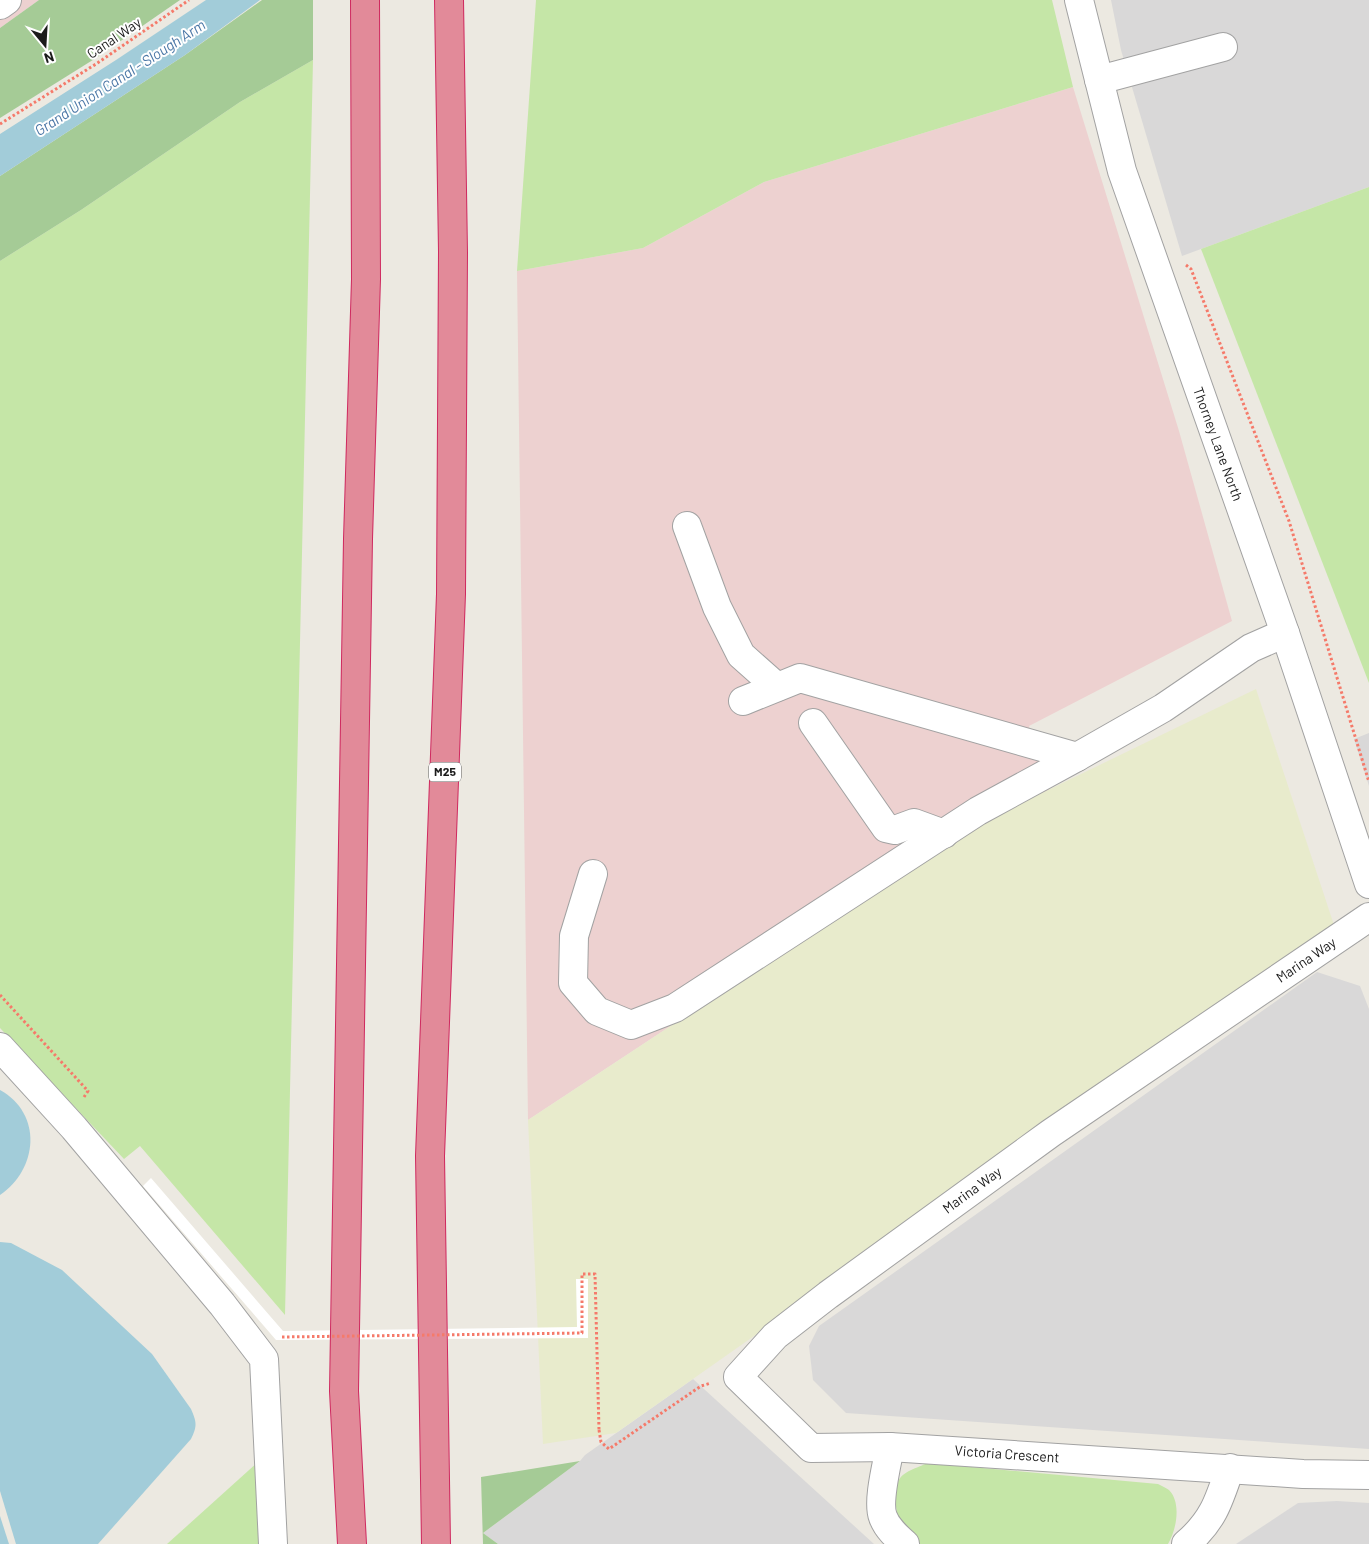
<svg xmlns="http://www.w3.org/2000/svg" width="1369" height="1544" font-family="Barlow,sans-serif">
  <style>
    .residential { fill: #d9d8d8 }
    .commercial { fill: #edd1d0 }
    .farmland { fill: #e8ebcc }
    .grass { fill: #c5e6a7 }
    .forest { fill: #a5cb96 }
    .water { fill: #a2ccd9 }
    .pier { fill: #fff }
    .lines { fill: none; stroke-linecap: round; stroke-linejoin: round }
    .minor-casing { stroke: #a2a2a2; stroke-width: 30 }
    .highway-casing { stroke: #cf295f; stroke-width: 30 }
    .path { stroke: #f57a6a; stroke-width: 3; stroke-dasharray: 2.5 2.5; stroke-linecap: butt }
    .minor { stroke: #fff; stroke-width: 28 }
    .highway { stroke: #e28a99; stroke-width: 28 }
    .path-bridge { stroke: #f57a6a; stroke-width: 3; stroke-dasharray: 2.5 2.5; stroke-linecap: butt }
    .labels { text-anchor: middle; stroke-width: 4; stroke-linejoin: round; paint-order: stroke }
    .shield { fill: #fff; stroke: #5f5f5f; stroke-width: 1 }
    .shield-label { font-size: 12px; font-weight: bold; fill: #1b1b1b }
    .street-label { font-size: 14px; fill: #1b1b1b; stroke: #fff }
    .water-label { font-size: 15px; font-style: italic; fill: #4c78a7; stroke: #fff }
  </style>
  <rect width="100%" height="100%" fill="#ece9e1"/>
  <g class="residential">
    <polygon points="1111,0 1369,0 1369,187 1182,256 1121,50"/>
    <polygon points="1369,733 1369,786 1354,739"/>
    <polygon points="1317,972 1360,986 1369,1009 1369,1449 846,1413 813,1380 809,1346 819,1326"/>
    <polygon points="693,1379 874,1544 498,1544 483,1533 580,1461 585,1455"/>
    <polygon points="1337,1501 1369,1503 1369,1544 1236,1544 1298,1503"/>
  </g>
  <g class="commercial">
    <polygon points="0,0 39,0 0,28"/>
    <polygon points="1073,87 1179,431 1232,621 1029,726 1049,790 974,826 528,1120 517,271 643,248 764,182"/>
  </g>
  <polygon class="farmland" points="1256,689 1335,928 616,1433 543,1444 528,1120 974,826"/>
  <g class="grass">
    <polygon points="536,0 1052,0 1073,87 764,182 643,248 517,271"/>
    <polygon points="313,60 285,1315 140,1146 124,1159 0,1028 0,261 81,210 240,102"/>
    <polygon points="1369,187 1369,683 1201,249"/>
    <polygon points="258,1462 262,1544 167,1544"/>
    <path d="M927,1463L1158,1484C1162,1486 1166,1488 1169,1490C1182,1503 1176,1531 1168,1544H919C914,1539 906,1534 902,1528C896,1519 893,1492 898,1482C902,1471 918,1468 927,1463Z"/>
  </g>
  <g class="forest">
    <polygon points="39,0 180,0 96,58 0,118 0,28"/>
    <polygon points="262,0 313,0 313,60 240,102 81,210 0,261 0,176 185,55"/>
    <polygon points="580,1461 483,1533 498,1544 483,1544 481,1477"/>
  </g>
  <g class="water">
    <polygon points="206,0 260,0 185,55 0,176 0,134 116,60"/>
    <path d="M0,1090C43,1114 38,1169 0,1195Z"/>
    <path d="M0,1242L11,1243L62,1270L152,1354L191,1409C197,1423 197,1426 191,1439L98,1544H16L0,1491Z"/>
    <polygon points="0,1516 9,1544 0,1544"/>
  </g>
  <polygon class="pier" points="151,1178 283,1331 577,1327 576,1279 588,1279 588,1338 276,1340 143,1186"/>
  <g class="lines">
    <g class="minor-casing">
      <g id="minor">
        <polyline points="1079,0 1122,171 1285,633 1369,884"/>
        <polyline points="0,5 7,0"/>
        <polyline points="1099,80 1223,47"/>
        <polyline points="687,526 717,607 741,655 777,687"/>
        <polyline points="743,701 800,678 1077,757 1163,708 1251,648 1285,633"/>
        <polyline points="813,723 886,828 895,830 914,823 944,834"/>
        <polyline points="593,874 574,936 573,983 597,1011 631,1025 675,1008 978,811 1077,757"/>
        <polyline points="1369,917 1051,1133 828,1295 775,1336 738,1377 811,1448 890,1447 1303,1474 1369,1475"/>
        <polyline points="0,1047 74,1128 222,1304 264,1359 273,1544"/>
        <path d="M890,1447C887,1464 877,1502 883,1517C887,1528 896,1536 905,1544"/>
        <path d="M1186,1544C1213,1521 1219,1501 1230,1468"/>
      </g>
    </g>
    <g class="highway-casing">
      <g id="highway">
        <polyline points="352,1544 344,1391 358,539 366,279 365,0"/>
        <polyline points="436,1544 430,1156 451,594 453,252 449,0"/>
      </g>
    </g>
    <g class="path">
      <polyline points="0,124 96,64 189,0"/>
      <polyline points="1186,265 1191,269 1289,521 1369,782"/>
      <polyline points="0,995 88,1091 84,1097"/>
      <polyline points="599,1430 601,1442 609,1449 701,1386 711,1383"/>
    </g>
    <use href="#minor" class="minor"/>
    <use href="#highway" class="highway"/>
    <polyline class="path-bridge" points="282,1337 582,1333 582,1274 595,1274 599,1430"/>
  </g>
  <g class="labels">
    <rect class="shield" x="429" y="762.5" width="32" height="19" rx="4"/>
    <g class="shield-label">
      <text x="445" y="776">M25</text>
    </g>
    <g class="street-label">
      <text transform="translate(114 38) rotate(-34)" y="5">Canal Way</text>
      <text transform="translate(1218 444) rotate(70)" y="5">Thorney Lane North</text>
      <text transform="translate(1306 960) rotate(-34)" y="5">Marina Way</text>
      <text transform="translate(972 1190) rotate(-36)" y="5">Marina Way</text>
      <text transform="translate(1007 1454) rotate(4)" y="5">Victoria Crescent</text>
    </g>
    <g class="water-label">
      <text transform="translate(120 78) rotate(-33)" y="5">Grand Union Canal - Slough Arm</text>
    </g>
  </g>
  <g transform="translate(45 45) rotate(162)" stroke="#ffffff" stroke-width="4" paint-order="stroke">
  <path d="M0-4L9 19L0 12L-9 19Z" fill="#1b1b1b"/>
  <text y="-8" font-size="14" font-weight="bold" text-anchor="middle" fill="#1b1b1b">N</text>
  </g>
</svg>
